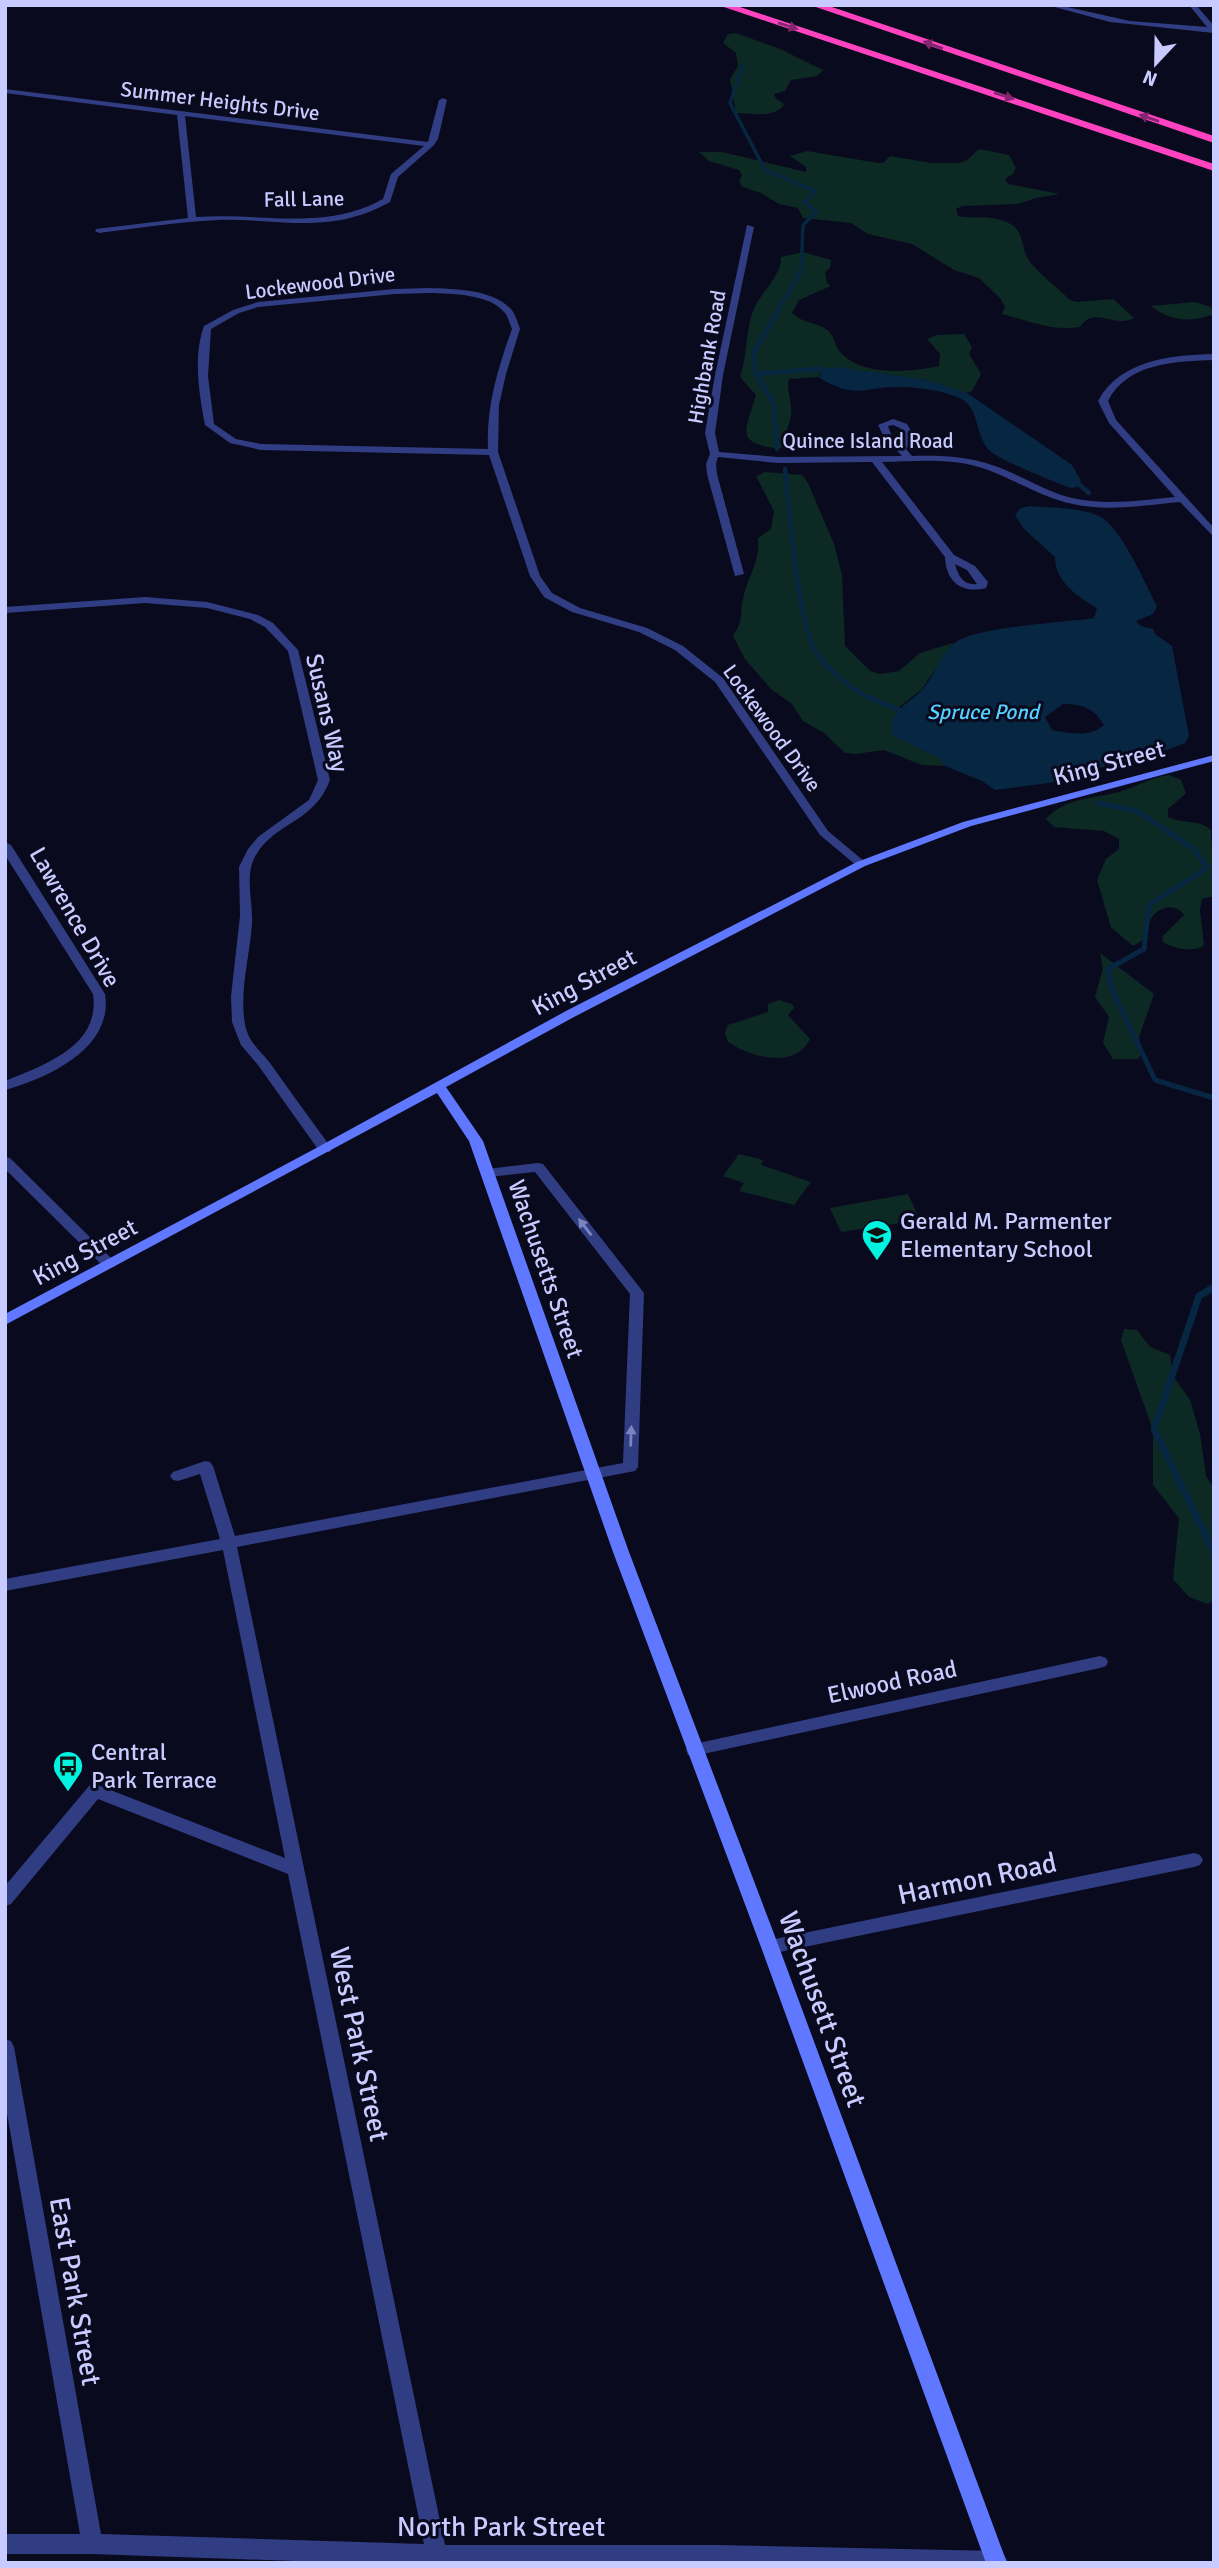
<svg xmlns="http://www.w3.org/2000/svg" width="1219" height="2568" font-family="Signika,sans-serif">
  <style>
    .green { fill: #0d2923 }
    .water { fill: #072641; fill-rule: evenodd }
    .lines { fill: none; stroke-linecap: round; stroke-linejoin: round }
    .stream-far3 { stroke: #072641; stroke-width: 3.5 }
    .stream-far2 { stroke: #072641; stroke-width: 4.5 }
    .stream-far1 { stroke: #072641; stroke-width: 5 }
    .stream { stroke: #072641; stroke-width: 7 }
    .street { fill: #313d82; fill-rule: evenodd }
    .secondary { fill: #5f78ff; fill-rule: evenodd }
    .highway { fill: #ff43c0; fill-rule: evenodd }
    .oneway { fill: #84266f }
    .oneway2 { fill: #7c84c0 }
    .labels { text-anchor: middle; stroke-width: 6; stroke-linejoin: round; paint-order: stroke }
    .far-street-label { font-size: 21px; fill: #c8cbff; stroke: #0a0a1e }
    .far-water-label { font-size: 21px; font-style: italic; fill: #56d0ff; stroke: #0a0a1e }
    .street-label { font-size: 24px; fill: #c8cbff; stroke: #0a0a1e }
    .poi-label { font-size: 24px; fill: #c8cbff; stroke: #0a0a1e; text-anchor: start }
    .near-street-label { font-size: 28px; fill: #c8cbff; stroke: #0a0a1e }
  </style>
  <rect width="100%" height="100%" fill="#0a0a1e"/>
  <g class="green">
    <path d="M736,33L780,49L823,70L817,76L791,80L785,91L774,94L776,99L784,104C776,119 751,113 736,113L730,79L738,66L736,53L723,43L728,34Z"/>
    <path d="M979,149L1009,155L1016,168L1013,174L1005,179L1008,184L1060,194L1036,198L1018,204L962,206L956,209L958,216C972,219 987,215 1001,220C1028,228 1018,246 1030,262C1041,276 1057,287 1070,300L1077,302L1113,299L1134,318C1113,329 1095,305 1080,327C1051,331 1029,321 1002,314L1005,307L1000,298L979,278L954,270L912,244L868,234L851,223L803,218L798,208L779,204L761,193L743,187L739,182L742,175L739,170L709,161L699,152H722L806,172V167L790,156L807,151L878,163H883L890,156L931,163H957L966,161Z"/>
    <path d="M803,252L831,260L830,268L825,272L827,283L831,286L799,300L792,313C802,323 815,322 826,329C835,335 834,345 840,352C862,377 910,372 939,366L940,354L927,339L937,335L964,334L972,347L969,354L981,374L972,391L967,393L927,380L832,368L821,372L818,377L789,379C786,392 793,403 791,415C789,428 785,427 787,444L779,449C734,442 745,433 756,395L740,377C748,353 745,328 755,306C763,291 782,274 781,257Z"/>
    <path d="M1195,302L1211,307L1214,314C1191,323 1169,321 1151,306Z"/>
    <path d="M765,472L802,475L808,483L834,544L842,575L845,646L870,671L880,674L899,671L920,653L953,643L922,689L897,709L893,736L939,758L945,766L922,765L884,750L855,754L845,753L824,733L803,721L792,704L771,689L745,659L733,636C745,617 739,618 743,599C747,577 761,561 758,538L771,529L774,511L756,476Z"/>
    <path d="M1169,775L1181,780L1186,793L1168,809V817C1182,824 1199,819 1211,830L1214,896L1202,899L1200,910L1204,945C1195,953 1172,949 1162,941L1163,936L1184,915C1171,896 1142,915 1148,937L1133,946L1111,927L1097,880L1106,859L1119,849V839L1104,831L1054,827L1046,819C1065,797 1096,799 1122,791C1138,786 1152,777 1169,775Z"/>
    <polygon points="1100,953 1154,994 1139,1037 1142,1054 1138,1059 1113,1059 1103,1043 1109,1017 1095,997 1103,968"/>
    <path d="M779,1000L792,1004L794,1008L788,1015L810,1039C795,1070 750,1057 728,1042L725,1033L728,1025L768,1012V1004Z"/>
    <polygon points="739,1154 763,1160 761,1165 811,1182 794,1205 739,1191 744,1183 723,1176"/>
    <polygon points="908,1194 920,1220 841,1232 830,1208"/>
    <polygon points="1124,1329 1137,1330 1150,1347 1170,1355 1173,1376 1190,1400 1200,1434 1206,1476 1214,1489 1214,1600 1208,1604 1189,1597 1173,1579 1179,1518 1153,1485 1153,1430 1121,1340"/>
  </g>
  <g class="water">
    <path d="M837,367L927,380L967,393L1072,465L1081,481L1077,487L1071,488C1058,484 995,458 989,450C976,436 978,408 963,400C947,391 919,387 900,387C862,386 858,401 818,377L824,369Z"/>
    <path d="M1029,506C1051,508 1078,507 1099,516C1121,526 1145,584 1157,606L1153,614L1136,621L1141,626L1153,629L1155,634L1172,646L1189,736L1185,743L1132,763L1096,768L1066,777L1064,781L995,790L982,781L945,766L939,758L893,736C886,711 908,705 922,690C934,677 939,657 952,645C971,626 1065,623 1094,618L1097,608C1078,597 1055,582 1055,557L1023,528L1015,515L1021,508ZM1063,704C1082,704 1094,708 1104,725C1090,738 1069,733 1052,730L1045,717Z"/>
  </g>
  <g class="lines">
    <polyline class="stream-far3" points="743,65 730,103 765,170 816,191 804,202 817,212 803,225 801,271 778,310"/>
    <g class="stream-far2">
      <polyline points="756,374 818,369 830,371"/>
      <polyline points="777,449 774,404 756,374 753,354 779,309"/>
      <path d="M785,469C790,508 797,628 818,655C832,673 852,690 872,699"/>
      <polyline points="1074,480 1089,493"/>
    </g>
    <g class="stream-far1">
      <polyline points="868,697 904,712"/>
      <polyline points="1060,776 1069,780 1080,771"/>
      <polyline points="1098,803 1137,811 1194,849 1207,868 1149,905 1144,949 1108,969 1111,987 1155,1080 1214,1098"/>
    </g>
    <polyline class="stream" points="1214,1287 1199,1296 1154,1429 1214,1553"/>
    <g class="street">
      <polygon points="1047,5 1058,5 1130,21 1207,27 1189,5 1196,5 1214,26 1214,33 1110,22"/>
      <path d="M5,89L428,142L439,100L443,98L447,100L438,139L434,145L398,177L390,202C329,236 281,218 217,220C177,222 138,228 99,233L95,231L96,229L188,218L177,115L5,93ZM185,116L424,146L391,174L383,199C324,232 261,212 196,217Z"/>
      <path d="M747,225L754,227L723,375L715,433L719,452L778,457L902,456L884,437L878,425L893,419L907,424L914,436L906,449L912,456C939,455 966,456 992,465C1020,474 1043,491 1072,498C1106,506 1142,500 1175,497L1109,423L1098,401C1120,360 1171,355 1214,354V360C1176,361 1127,363 1108,401L1116,420L1214,528V537L1180,502C1145,505 1108,512 1073,504C1042,497 1017,481 988,470C955,457 917,461 882,462L954,555L975,566L988,582L986,588C962,594 946,582 945,557L872,462L778,463L718,457L716,464L717,474L744,574L735,576L707,474L706,464L710,454L705,433L715,375ZM893,425L900,428L904,436L900,443L891,434L888,426ZM955,564L967,570L977,584C964,586 958,576 955,564Z"/>
      <path d="M429,288C454,289 491,289 510,308C515,313 518,323 520,329L506,374L499,405L498,452L540,576L552,593L580,608L647,628L683,646L723,678L828,831L865,862V866H857L820,835L715,682L675,650L639,632L572,612L544,597L530,576L489,455L261,450L230,443L205,425C199,394 193,356 204,326L233,310L258,302L395,289ZM429,293C451,294 489,293 505,313C508,317 510,324 512,329C498,368 486,407 488,449L261,444L236,439L214,424L208,376L211,329L239,313L258,307L395,294Z"/>
      <path d="M145,597L207,602L258,615L273,623L298,650L330,780C314,823 276,821 256,855C244,875 253,900 252,923C250,956 239,991 245,1024C248,1042 260,1050 270,1063C290,1091 310,1119 330,1146L332,1149L330,1152H320L258,1065L241,1045L232,1022L231,996L240,916L239,867L248,849L258,837L309,800L318,780L288,651L265,627L250,619L207,608L145,603L5,613V607Z"/>
      <path d="M5,842L11,845L105,994C114,1048 48,1078 5,1090V1081C44,1065 101,1046 93,994L5,855Z"/>
      <polygon points="5,1157 10,1158 114,1261 116,1264 114,1267 104,1267 5,1169"/>
      <polygon points="538,1163 543,1164 644,1293 638,1467 635,1471 237,1547 445,2545 719,2545 997,2551 1004,2555 1008,2562 352,2563 92,2554 5,2554 5,2534 80,2534 5,2102 5,2039 11,2041 14,2047 101,2534 424,2544 288,1874 98,1799 11,1904 5,1906 5,1886 89,1786 95,1784 285,1858 223,1550 5,1591 5,1579 220,1539 200,1474 178,1481 173,1480 170,1476 173,1472 205,1461 210,1462 213,1466 235,1536 623,1463 630,1294 535,1172 488,1177 481,1173 488,1169"/>
      <polygon points="1100,1656 1106,1658 1108,1662 1106,1666 1100,1668 694,1756 688,1755 686,1750 688,1745 694,1744"/>
      <polygon points="1194,1853 1200,1855 1203,1860 1200,1865 1194,1867 770,1954 764,1952 761,1947 764,1942 770,1940"/>
    </g>
    <polygon class="secondary" points="1214,755 1214,761 971,826 865,866 574,1017 446,1087 483,1141 629,1552 779,1947 1007,2563 986,2563 761,1947 613,1552 469,1141 437,1093 5,1325 5,1314 320,1146 566,1011 857,862 963,822"/>
    <g class="highway">
      <polygon points="718,5 734,5 1214,164 1214,171"/>
      <polygon points="810,5 826,5 1214,136 1214,143"/>
    </g>
  </g>
  <defs><path id="oneway-solid" d="M-6-.8H1V-3.2L6.5 0L1 3.2V.8H-6Z" transform="scale(1.75)"/></defs>
  <g class="oneway">
    <use href="#oneway-solid" transform="translate(788 26) rotate(18)"/>
    <use href="#oneway-solid" transform="translate(933 45) rotate(-160)"/>
    <use href="#oneway-solid" transform="translate(1004 96) rotate(18)"/>
    <use href="#oneway-solid" transform="translate(1149 118) rotate(-161)"/>
  </g>
  <g class="oneway2">
    <use href="#oneway-solid" transform="translate(585 1227) rotate(-128)"/>
    <use href="#oneway-solid" transform="translate(631 1436) rotate(-88)"/>
  </g>
  <defs>
    <g id="school-pin" transform="scale(1.575)"><path d="M0 17L-7.5 6A9.5 9.5 0 1 1 7.5 6Z" fill="#00f3de" stroke="#0a0a1e"/><path d="M0-5L7-2L0 1L-7-2ZM-4 1L0 2.5L4 1V4Q0 6-4 4Z" fill="#111"/></g>
    <g id="bus-pin" transform="scale(1.575)"><path d="M0 17L-7.5 6A9.5 9.5 0 1 1 7.5 6Z" fill="#00f3de" stroke="#0a0a1e"/><path d="M-5-6H5V4H4V6H2V4H-2V6H-4V4H-5ZM-3.5-4V0h7V-4ZM-3.5 1.2v1.5H-2V1.2ZM2 1.2v1.5H3.5V1.2Z" fill="#111"/></g>
  </defs>
  <g fill-rule="evenodd">
    <use href="#school-pin" x="877" y="1235"/>
    <use href="#bus-pin" x="68" y="1766"/>
  </g>
  <g class="labels">
    <g class="far-street-label">
      <text transform="translate(220 101) rotate(7)" y="7">Summer Heights Drive</text>
      <text transform="translate(304 199) rotate(-1)" y="7">Fall Lane</text>
      <text transform="translate(320 283) rotate(-7)" y="7">Lockewood Drive</text>
      <text transform="translate(707 357) rotate(-80)" y="7">Highbank Road</text>
      <text x="868" y="448">Quince Island Road</text>
      <text transform="translate(772 728) rotate(54)" y="7">Lockewood Drive</text>
    </g>
    <g class="far-water-label">
      <text x="983" y="719">Spruce Pond</text>
    </g>
    <g class="street-label">
      <text transform="translate(327 713) rotate(77)" y="8">Susans Way</text>
      <text transform="translate(1109 763) rotate(-15)" y="8">King Street</text>
      <text transform="translate(75 917) rotate(60)" y="8">Lawrence Drive</text>
      <text transform="translate(584 982) rotate(-28)" y="8">King Street</text>
      <text transform="translate(85 1252) rotate(-28)" y="8">King Street</text>
      <text transform="translate(546 1269) rotate(71)" y="8">Wachusetts Street</text>
      <text transform="translate(892 1682) rotate(-12)" y="8">Elwood Road</text>
    </g>
    <g class="poi-label">
      <text x="900" y="1229">Gerald M. Parmenter<tspan x="900" dy="28">Elementary School</tspan></text>
      <text x="91" y="1760">Central<tspan x="91" dy="28">Park Terrace</tspan></text>
    </g>
    <g class="near-street-label">
      <text transform="translate(977 1878) rotate(-12)" y="10">Harmon Road</text>
      <text transform="translate(823 2009) rotate(70)" y="10">Wachusett Street</text>
      <text transform="translate(360 2044) rotate(78)" y="10">West Park Street</text>
      <text transform="translate(76 2291) rotate(80)" y="10">East Park Street</text>
      <text x="501" y="2536">North Park Street</text>
    </g>
  </g>
  <rect width="1219" height="2568" fill="none" stroke="#c8cbff" stroke-width="14"/>
  <g transform="translate(1156 63) rotate(202)" stroke="#0a0a1e" stroke-width="5" paint-order="stroke">
  <path d="M0-5L12 26L0 18L-12 26Z" fill="#c8cbff"/>
  <text y="-10" font-size="19" font-weight="bold" text-anchor="middle" fill="#c8cbff">N</text>
  </g>
</svg>
